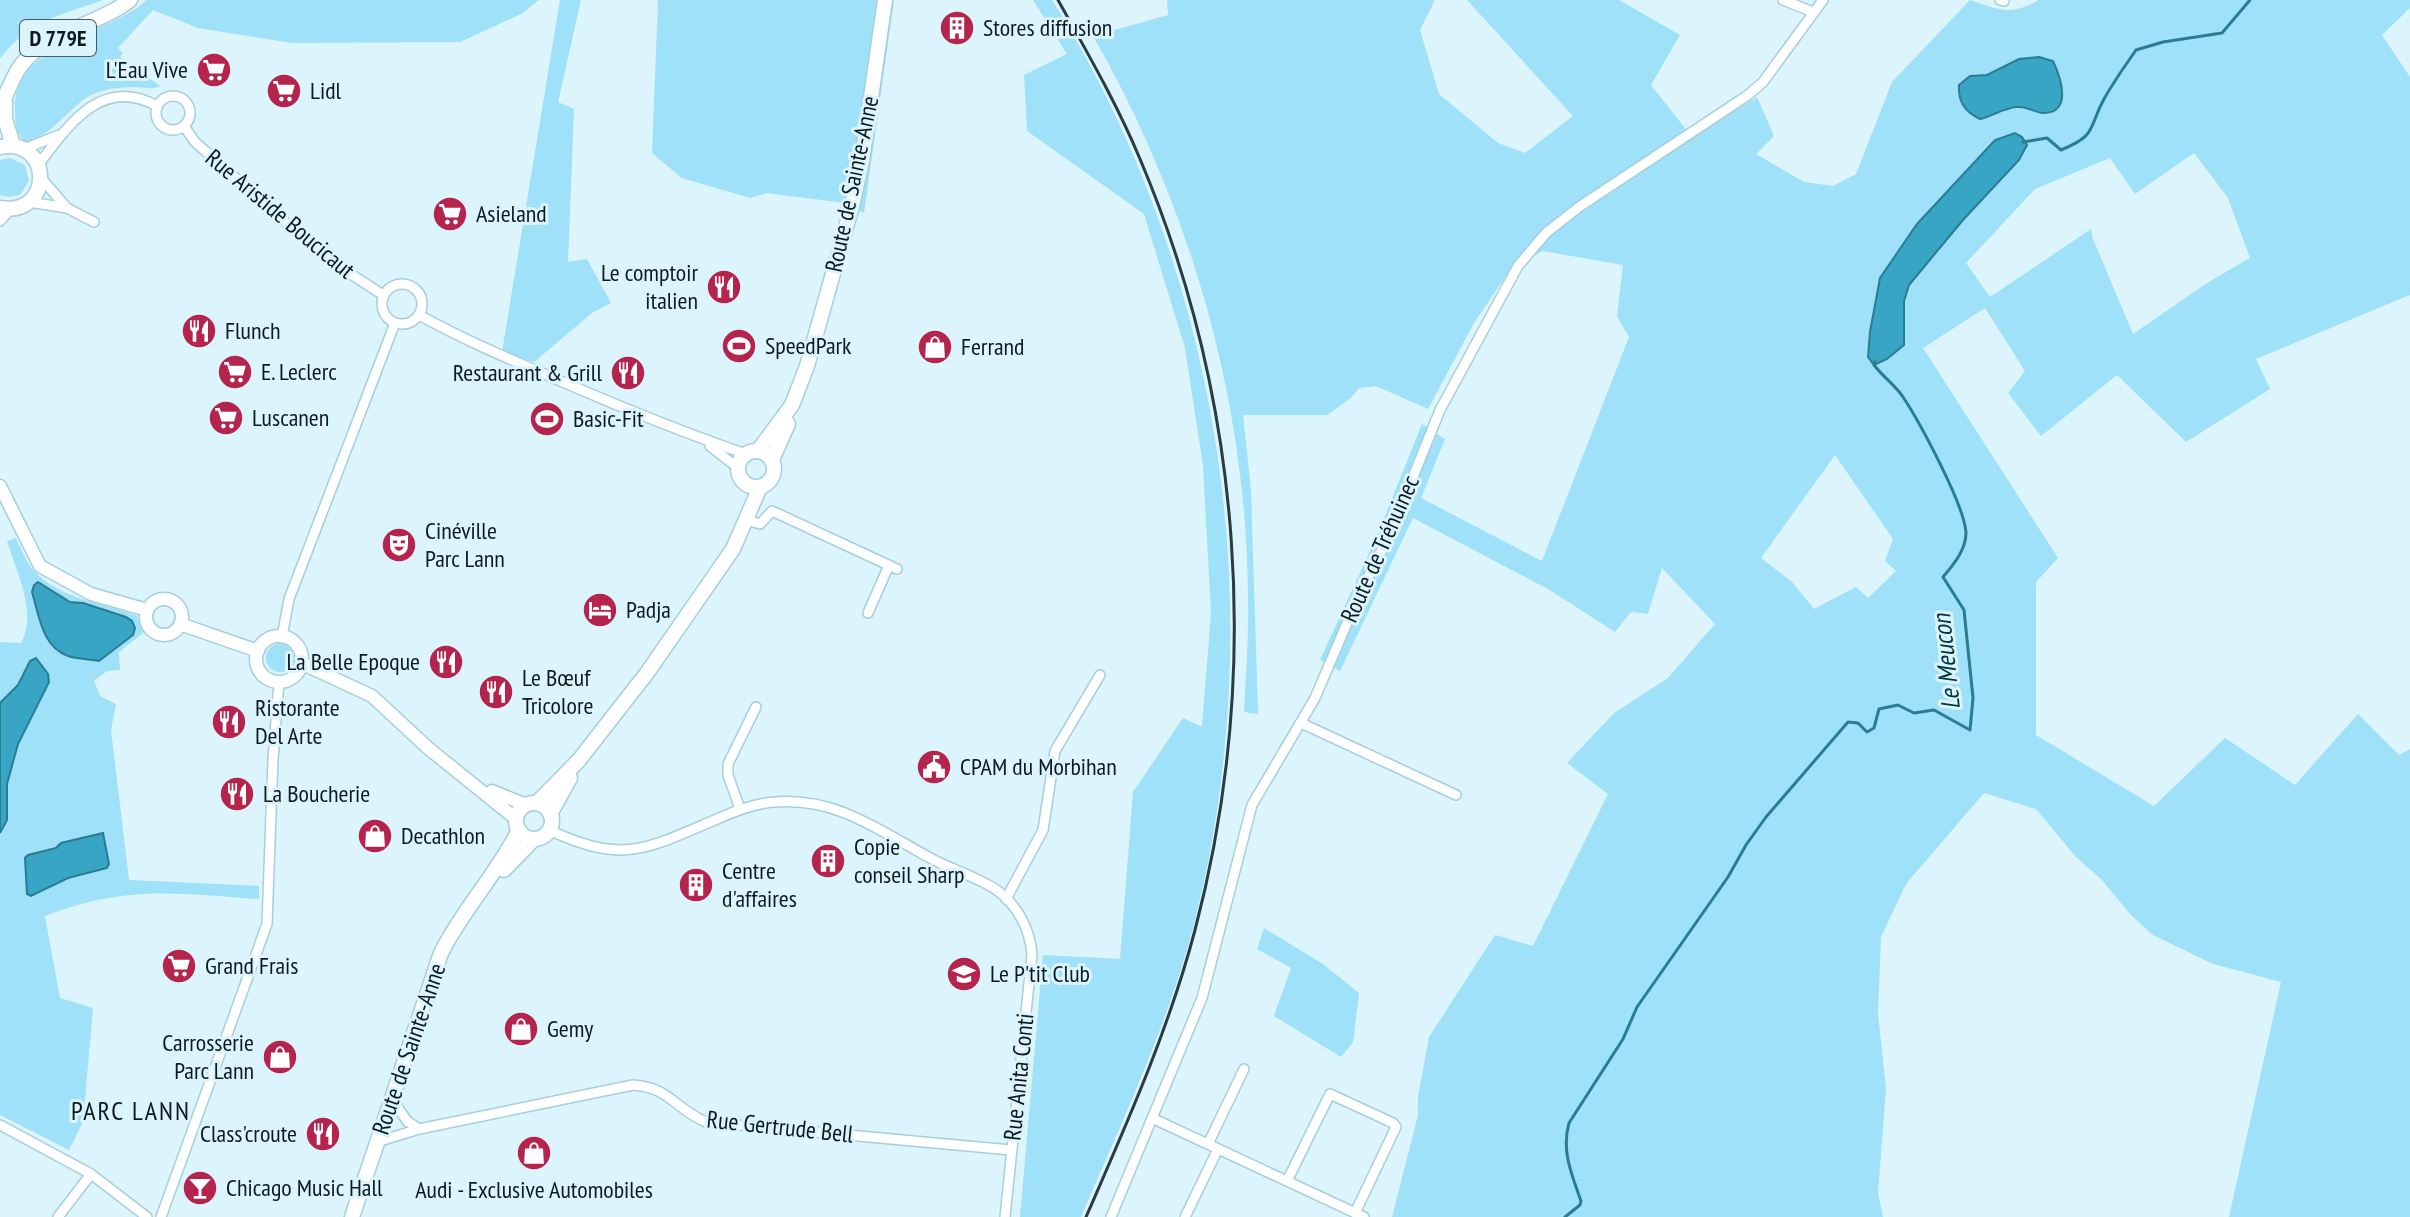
<svg xmlns="http://www.w3.org/2000/svg" width="2410" height="1217" font-family="'PT Sans Narrow',sans-serif">
  <style>
    .green { fill: #9ee1f8; fill-rule: evenodd }
    .water { fill: #38a5c4; stroke: #2a7c93; stroke-width: 2 }
    .lines { fill: none; stroke-linecap: round; stroke-linejoin: round }
    .stream { stroke: #2a7c93; stroke-width: 3 }
    .minor-casing { stroke: #a6cedc; stroke-width: 12 }
    .tertiary-casing { stroke: #a6cedc; stroke-width: 15 }
    .secondary-casing { stroke: #a6cedc; stroke-width: 17 }
    .primary-casing { stroke: #a6cedc; stroke-width: 17 }
    .minor { stroke: #fff; stroke-width: 9 }
    .tertiary { stroke: #fff; stroke-width: 12 }
    .secondary { stroke: #fff; stroke-width: 14 }
    .primary { stroke: #fff; stroke-width: 14 }
    .rail { stroke: #2a3b41; stroke-width: 3 }
    .labels { text-anchor: middle; stroke-width: 6; stroke-linejoin: round; paint-order: stroke }
    .shield { fill: #dcf4fc; stroke: #4a5c62; stroke-width: 2 }
    .shield-label { font-size: 22px; font-weight: bold; fill: #0b1b20 }
    .poi-label { font-size: 24px; fill: #0b1b20; stroke: #dcf4fc; text-anchor: start }
    .street-label { font-size: 24px; fill: #0b1b20; stroke: #dcf4fc }
    .water-label { font-size: 26px; font-style: italic; fill: #033643; stroke: #dcf4fc }
    .neighbourhood-label { font-size: 26px; letter-spacing: 2px; fill: #0b1b20; stroke: #dcf4fc }
  </style>
  <rect width="100%" height="100%" fill="#dcf4fc"/>
  <g class="green">
    <path d="M0,0H103C60,15 28,21 0,59Z"/>
    <path d="M147,0H539L521,14L460,42L292,43L198,28L153,10L118,48L123,53L120,57L142,76L144,74L160,86C151,90 144,87 135,87C121,87 104,89 91,95C66,109 54,136 24,142C15,131 15,120 15,107C15,43 107,36 147,0Z"/>
    <polygon points="560,0 581,0 558,102 574,109 568,262 587,259 611,303 592,313 534,362 502,352"/>
    <polygon points="658,0 894,0 864,213 845,203 767,193 750,198 682,178 652,153"/>
    <path d="M1033,0H1052C1222,271 1273,615 1194,924C1168,1025 1122,1121 1081,1217H1020L1043,955L1120,959L1133,792L1183,718L1202,727L1211,613L1203,466L1185,348L1144,214L1027,131L1024,75L1067,54Z"/>
    <path d="M1167,0H1435L1420,30L1439,94L1498,143L1525,153L1573,116L1467,0H1619L1680,35L1651,85L1692,137L1757,97L1774,136L1756,154L1804,182L1833,186L1856,174L1892,82L1970,0C1999,10 2011,16 2039,0H2410V8L2382,35L2410,77V295L2256,359L2270,389L2186,442L2117,375L2041,436L2008,393L2025,371L1985,308L1923,348L2058,558L2036,582V735L2154,806L2225,738L2295,785L2358,714L2399,755L2410,749V1217H2229L2281,982L2213,964L2153,935L2130,914L2101,879L2076,857L2036,809L1984,793L1906,884L1881,937L1878,1014L1886,1088L1878,1193L1883,1217H1392L1418,1115V1097L1429,1037L1495,935L1533,946L1608,794L1567,763L1614,713L1668,678L1715,624L1662,568L1648,614L1631,612L1615,632L1548,589L1413,518L1340,671L1320,660L1379,531L1422,424L1445,439L1421,498L1542,561L1629,337L1617,316L1623,265L1543,251L1512,267L1474,323L1428,409L1376,386L1359,388L1351,398L1327,415H1243L1251,490L1258,714L1244,712C1246,674 1249,636 1248,597C1247,402 1190,205 1093,36L1168,15ZM1987,75L2052,110C2027,117 2023,98 1991,117L1970,76ZM2194,153L2228,198L2250,258L2207,283L2133,334L2093,239L2091,229L1990,297L1966,263L2035,189L2110,158L2135,194ZM2019,160L1963,220L1909,285L1904,301V345L1880,278L1917,224ZM1835,455L1893,539L1885,561L1896,571L1868,598L1856,587L1814,609L1792,582L1761,558Z"/>
    <polygon points="10,158 25,165 29,181 20,195 9,197 0,195 0,160"/>
    <path d="M16,538C21,549 26,562 34,571C60,599 103,603 137,616L143,633L119,652L120,670L107,671L94,681L100,696L116,704L111,730L129,880L259,886V899C176,893 125,885 45,916L60,998L93,1008L83,1122L69,1150L0,1115V833L7,820V784L18,744L49,682L44,667L22,674L18,685L0,703V642L21,643C38,613 16,571 7,541Z"/>
    <circle cx="280" cy="658" r="14"/>
    <polygon points="1264,928 1323,964 1359,993 1353,1042 1341,1057 1274,1016 1291,968 1257,949"/>
  </g>
  <g class="water">
    <path d="M2039,57L2053,61C2060,76 2074,114 2042,113C2034,112 2026,106 2017,107C2003,108 1993,116 1980,119C1965,112 1958,102 1959,85L1970,76L1987,75L2019,59Z"/>
    <polygon points="2015,133 2022,137 2027,145 2019,160 1963,220 1909,285 1904,301 1904,345 1887,359 1874,365 1868,357 1870,332 1880,278 1917,224 1995,140"/>
    <path d="M38,582L70,602L83,603L126,617L132,621L135,628L133,635L99,661C89,659 77,659 68,656C42,647 39,615 32,592L34,585Z"/>
    <polygon points="36,658 48,674 49,682 18,744 7,784 7,820 0,833 0,703 18,685 30,661"/>
    <polygon points="103,833 109,864 107,868 68,878 31,896 27,894 25,858 28,855 56,848 61,843"/>
  </g>
  <g class="lines">
    <g class="stream">
      <path d="M2023,142L2047,138L2061,150C2098,135 2088,128 2104,99C2114,81 2125,66 2136,50L2163,42L2222,33L2250,0"/>
      <path d="M1565,1217L1580,1205L1581,1201C1572,1175 1561,1151 1569,1123L1623,1039L1637,1007L1728,877L1746,845L1766,817L1848,722L1858,723L1867,732L1874,728L1879,709L1898,705L1914,713L1934,710L1970,730L1973,698L1964,610L1943,577C1953,565 1966,550 1966,533C1965,506 1919,421 1903,397C1895,385 1884,378 1874,365L1875,362"/>
    </g>
    <g class="minor-casing">
      <g id="minor">
        <polyline points="1783,0 1813,12"/>
        <polyline points="2000,0 2004,1"/>
        <circle cx="173" cy="113" r="17"/>
        <polyline points="184,126 195,142 326,258 383,295"/>
        <polyline points="24,149 59,135"/>
        <path d="M38,165C68,126 101,75 157,106"/>
        <polyline points="41,178 67,208"/>
        <polyline points="29,202 67,208 94,222"/>
        <polyline points="0,221 11,209"/>
        <circle cx="402" cy="304" r="20"/>
        <path d="M419,315C466,341 514,361 563,382C623,408 684,433 746,454"/>
        <polyline points="710,446 738,468"/>
        <polyline points="746,520 760,524 772,511 897,569"/>
        <polyline points="868,613 889,565"/>
        <polyline points="282,637 289,599 395,323"/>
        <polyline points="1301,723 1456,795"/>
        <polyline points="740,809 728,775 728,764 756,707"/>
        <path d="M549,830C624,865 646,849 717,819C735,811 755,803 775,802C840,797 883,834 938,862C957,871 981,879 998,891C1018,906 1030,930 1032,954L1005,1217"/>
        <polyline points="1006,899 1043,830 1055,751 1100,675"/>
        <polyline points="392,1099 407,1121 419,1129"/>
        <polyline points="1154,1119 1364,1217"/>
        <polyline points="0,1125 91,1174 147,1217"/>
        <path d="M377,1142L419,1129L633,1085C669,1087 675,1109 706,1122L1011,1150"/>
        <polyline points="1208,1144 1244,1069"/>
        <polyline points="1287,1181 1330,1094 1393,1123 1396,1127 1355,1213"/>
        <polyline points="58,1217 91,1174"/>
        <polyline points="161,1217 267,924 273,759 279,682"/>
        <polyline points="1111,1217 1202,998 1252,805 1315,698 1359,595 1390,534 1440,410 1518,266 1546,233 1579,207 1748,95 1763,82 1823,0"/>
        <polyline points="1185,1217 1218,1149"/>
      </g>
    </g>
    <g class="tertiary-casing">
      <g id="tertiary">
        <polyline points="0,486 40,566 91,594 147,610"/>
        <circle cx="164" cy="617" r="18"/>
        <polyline points="180,624 258,651"/>
        <circle cx="279" cy="659" r="23"/>
        <polyline points="301,663 372,696 428,748 516,819"/>
        <polyline points="492,791 526,805"/>
      </g>
    </g>
    <g class="secondary-casing">
      <g id="secondary">
        <circle cx="756" cy="469" r="18"/>
        <polyline points="758,451 792,405 807,366 852,206 862,160 885,0"/>
        <polyline points="772,460 788,424"/>
        <polyline points="537,803 579,760 647,673 733,549 760,487"/>
        <circle cx="534" cy="821" r="18"/>
        <polyline points="550,814 570,778"/>
        <polyline points="504,870 534,839"/>
        <path d="M352,1217L441,953C463,909 497,874 519,830"/>
      </g>
    </g>
    <g class="primary-casing">
      <g id="primary">
        <polyline points="5,97 5,119 13,145"/>
        <path d="M0,109C7,93 12,77 22,64C48,31 98,25 130,0"/>
        <path d="M0,147C53,137 54,217 0,208"/>
      </g>
    </g>
    <use href="#minor" class="minor"/>
    <use href="#tertiary" class="tertiary"/>
    <use href="#secondary" class="secondary"/>
    <use href="#primary" class="primary"/>
    <path class="rail" d="M1058,0C1087,52 1117,104 1140,159C1243,402 1262,675 1195,930C1169,1029 1127,1123 1086,1217"/>
  </g>
  <defs>
    <g id="building-disc" transform="scale(1.8)"><circle r="9.5" fill="#b5244c" stroke="#dcf4fc"/><path d="M-4-6H4V6H1V3H-1V6H-4ZM-2.5-4.3h1.7v1.8h-1.7ZM.8-4.3h1.7v1.8H.8ZM-2.5-1h1.7V.8h-1.7ZM.8-1h1.7V.8H.8Z" fill="#fff"/></g>
    <g id="supermarket-disc" transform="scale(1.8)"><circle r="9.5" fill="#b5244c" stroke="#dcf4fc"/><path d="M-6-5.5h2.5l.6 2H6L4.5 2H-2.5L-4.4-4H-6ZM-1.5 3.2a1.3 1.3 0 1 0 .1 0ZM3 3.2a1.3 1.3 0 1 0 .1 0Z" fill="#fff"/></g>
    <g id="restaurant-disc" transform="scale(1.8)"><circle r="9.5" fill="#b5244c" stroke="#dcf4fc"/><path d="M-5-6h1v4h1v-4h1v4h1v-4h1v5L-1.5 .5V6h-2V.5L-5-1ZM5-6V6H3V1.5H1.5Q1.5-4 5-6Z" fill="#fff"/></g>
    <g id="stadium-disc" transform="scale(1.8)"><circle r="9.5" fill="#b5244c" stroke="#dcf4fc"/><path d="M0-5a6.5 5 0 1 0 0 10a6.5 5 0 1 0 0-10ZM-3.5-1.8h7v3.6h-7Z" fill="#fff"/></g>
    <g id="shop-disc" transform="scale(1.8)"><circle r="9.5" fill="#b5244c" stroke="#dcf4fc"/><path d="M-5-2.5h2.3a2.7 3.5 0 0 1 5.4 0H5L5.5 6h-11ZM-1.5-2.5h3a1.5 2.3 0 0 0-3 0Z" fill="#fff"/></g>
    <g id="theatre-disc" transform="scale(1.8)"><circle r="9.5" fill="#b5244c" stroke="#dcf4fc"/><path d="M-5-5.5Q0-4 5-5.5V0Q5 5 0 6Q-5 5-5 0ZM-3.3-2.5H-1v1.5H-3.3ZM1-2.5H3.3v1.5H1ZM-2.8 1Q0 5.5 2.8 1Z" fill="#fff"/></g>
    <g id="hotel-disc" transform="scale(1.8)"><circle r="9.5" fill="#b5244c" stroke="#dcf4fc"/><path d="M-6-4.5h1.5V1H6V5H4.5V3h-9V5H-6ZM-4 0a1.8 1.8 0 1 1 3.6 0ZM.5 0V-2.5h3Q6-2.5 6 0Z" fill="#fff"/></g>
    <g id="civic-disc" transform="scale(1.8)"><circle r="9.5" fill="#b5244c" stroke="#dcf4fc"/><path d="M-.6-6.5H3V-4.5H.6V-3L4-1V1h2V6H-6V1h2V-1L-.6-3ZM-1.2 2.5V6h2.4V2.5Z" fill="#fff"/></g>
    <g id="school-disc" transform="scale(1.8)"><circle r="9.5" fill="#b5244c" stroke="#dcf4fc"/><path d="M0-5L7-2L0 1L-7-2ZM-4 1L0 2.5L4 1V4Q0 6-4 4Z" fill="#fff"/></g>
    <g id="bar-disc" transform="scale(1.8)"><circle r="9.5" fill="#b5244c" stroke="#dcf4fc"/><path d="M-6-5H6L.8 .8V4.5H3.5V6h-7V4.5H-.8V.8Z" fill="#fff"/></g>
  </defs>
  <g fill-rule="evenodd">
    <use href="#building-disc" x="957" y="28"/>
    <use href="#supermarket-disc" x="214" y="70"/>
    <use href="#supermarket-disc" x="284" y="91"/>
    <use href="#supermarket-disc" x="450" y="214"/>
    <use href="#restaurant-disc" x="724" y="287"/>
    <use href="#restaurant-disc" x="199" y="331"/>
    <use href="#stadium-disc" x="739" y="346"/>
    <use href="#shop-disc" x="935" y="347"/>
    <use href="#supermarket-disc" x="235" y="372"/>
    <use href="#restaurant-disc" x="628" y="373"/>
    <use href="#supermarket-disc" x="226" y="418"/>
    <use href="#stadium-disc" x="547" y="419"/>
    <use href="#theatre-disc" x="399" y="545"/>
    <use href="#hotel-disc" x="600" y="610"/>
    <use href="#restaurant-disc" x="446" y="662"/>
    <use href="#restaurant-disc" x="496" y="692"/>
    <use href="#restaurant-disc" x="229" y="722"/>
    <use href="#civic-disc" x="934" y="767"/>
    <use href="#restaurant-disc" x="237" y="794"/>
    <use href="#shop-disc" x="375" y="836"/>
    <use href="#building-disc" x="828" y="861"/>
    <use href="#building-disc" x="696" y="885"/>
    <use href="#supermarket-disc" x="179" y="966"/>
    <use href="#school-disc" x="964" y="974"/>
    <use href="#shop-disc" x="521" y="1029"/>
    <use href="#shop-disc" x="280" y="1057"/>
    <use href="#restaurant-disc" x="323" y="1134"/>
    <use href="#shop-disc" x="534" y="1153"/>
    <use href="#bar-disc" x="200" y="1188"/>
  </g>
  <g class="labels">
    <rect class="shield" x="20" y="20" width="76" height="36" rx="6"/>
    <g class="shield-label">
      <text x="58" y="46">D 779E</text>
    </g>
    <g class="poi-label">
      <text x="983" y="36">Stores diffusion</text>
      <text x="188" y="78" text-anchor="end">L'Eau Vive</text>
      <text x="310" y="99">Lidl</text>
      <text x="476" y="222">Asieland</text>
      <text x="698" y="281" text-anchor="end">Le comptoir<tspan x="698" dy="28">italien</tspan></text>
      <text x="225" y="339">Flunch</text>
      <text x="765" y="354">SpeedPark</text>
      <text x="961" y="355">Ferrand</text>
      <text x="261" y="380">E. Leclerc</text>
      <text x="602" y="381" text-anchor="end">Restaurant &amp; Grill</text>
      <text x="252" y="426">Luscanen</text>
      <text x="573" y="427">Basic-Fit</text>
      <text x="425" y="539">Cinéville<tspan x="425" dy="28">Parc Lann</tspan></text>
      <text x="626" y="618">Padja</text>
      <text x="420" y="670" text-anchor="end">La Belle Epoque</text>
      <text x="522" y="686">Le Bœuf<tspan x="522" dy="28">Tricolore</tspan></text>
      <text x="255" y="716">Ristorante<tspan x="255" dy="28">Del Arte</tspan></text>
      <text x="960" y="775">CPAM du Morbihan</text>
      <text x="263" y="802">La Boucherie</text>
      <text x="401" y="844">Decathlon</text>
      <text x="854" y="855">Copie<tspan x="854" dy="28">conseil Sharp</tspan></text>
      <text x="722" y="879">Centre<tspan x="722" dy="28">d'affaires</tspan></text>
      <text x="205" y="974">Grand Frais</text>
      <text x="990" y="982">Le P'tit Club</text>
      <text x="547" y="1037">Gemy</text>
      <text x="254" y="1051" text-anchor="end">Carrosserie<tspan x="254" dy="28">Parc Lann</tspan></text>
      <text x="297" y="1142" text-anchor="end">Class'croute</text>
      <text x="226" y="1196">Chicago Music Hall</text>
      <text x="534" y="1198" text-anchor="middle">Audi - Exclusive Automobiles</text>
    </g>
    <g class="street-label">
      <text transform="translate(852 184) rotate(-78)" y="8">Route de Sainte-Anne</text>
      <text transform="translate(280 214) rotate(40)" y="8">Rue Aristide Boucicaut</text>
      <text transform="translate(1380 549) rotate(-66)" y="8">Route de Tréhuinec</text>
      <text transform="translate(409 1049) rotate(-71)" y="8">Route de Sainte-Anne</text>
      <text transform="translate(1019 1077) rotate(-84)" y="8">Rue Anita Conti</text>
      <text transform="translate(780 1127) rotate(6)" y="8">Rue Gertrude Bell</text>
    </g>
    <g class="water-label">
      <text transform="translate(1946 662) rotate(-96)" y="9">Le Meucon</text>
    </g>
    <g class="neighbourhood-label">
      <text x="131" y="1120">PARC LANN</text>
    </g>
  </g>
</svg>
